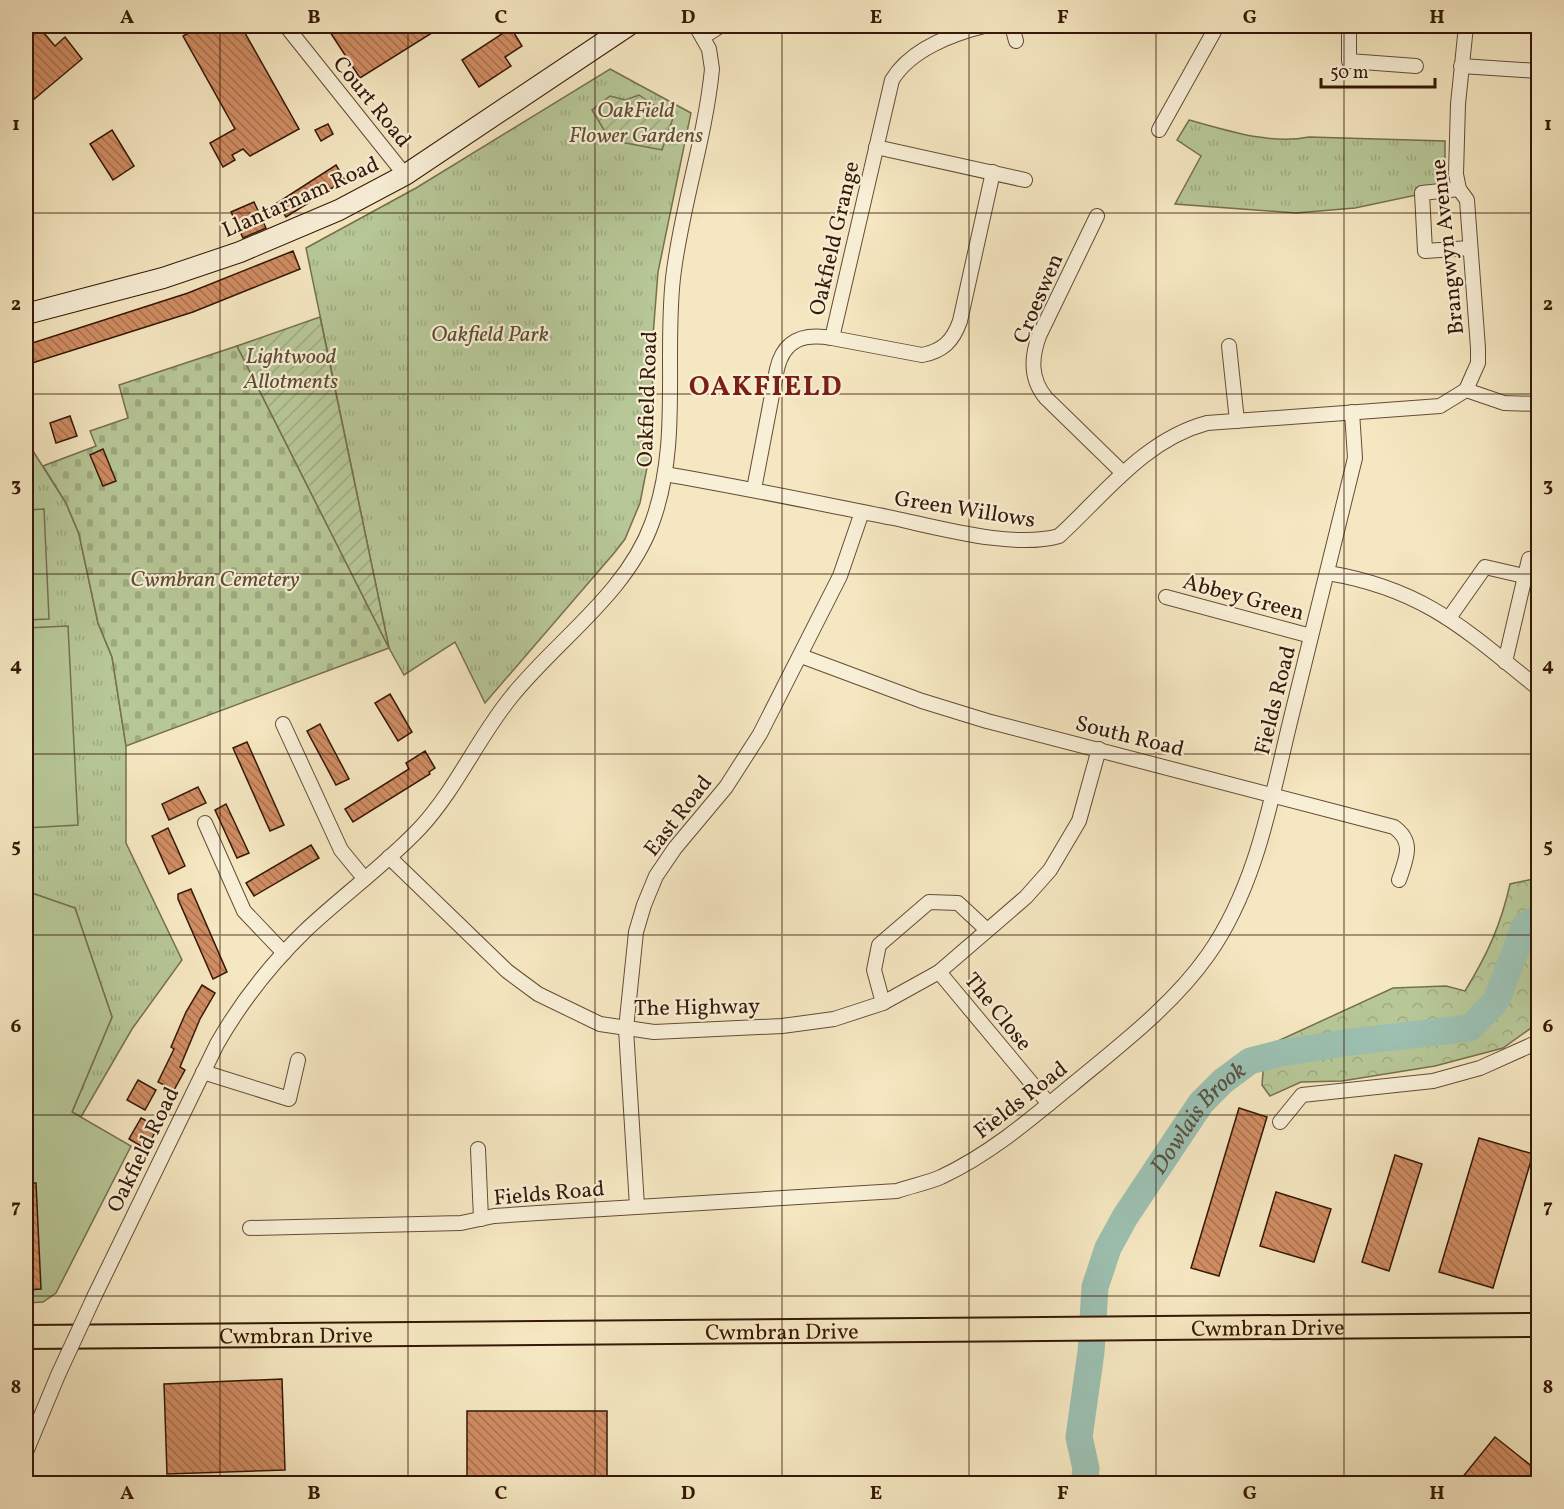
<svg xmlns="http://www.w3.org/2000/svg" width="1564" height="1509" font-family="Vollkorn,serif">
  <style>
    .grass { fill: url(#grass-tufts); stroke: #76704e; stroke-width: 1.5 }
    .forest { fill: url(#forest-crowns); stroke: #76704e; stroke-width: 1.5 }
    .cemetery { fill: url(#cemetery-stones); stroke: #76704e; stroke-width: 1.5 }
    .garden { fill: url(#garden-furrows); stroke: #76704e; stroke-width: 1.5 }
    .pitch { fill: #b7c797; stroke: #76704e; stroke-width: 1.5 }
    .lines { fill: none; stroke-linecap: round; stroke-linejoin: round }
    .river { stroke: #9cc0b1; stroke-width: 27 }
    .building { fill: url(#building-back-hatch); stroke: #351806; stroke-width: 1.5 }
    .street-casing { stroke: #654c35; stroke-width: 16 }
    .secondary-casing { stroke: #351806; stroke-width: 22 }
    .primary-casing { stroke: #351806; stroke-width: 26 }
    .street { stroke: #f8efd7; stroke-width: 14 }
    .secondary { stroke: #f8efd7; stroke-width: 20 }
    .primary { stroke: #f5e7c1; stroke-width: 22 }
    .street-bridge-casing { stroke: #654c35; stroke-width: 16; stroke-linecap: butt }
    .street-bridge { stroke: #f8efd7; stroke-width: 14 }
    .grid { fill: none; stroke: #351806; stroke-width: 1.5; stroke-opacity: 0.55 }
    .labels { text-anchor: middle; stroke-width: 4.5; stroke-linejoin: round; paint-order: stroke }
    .street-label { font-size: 22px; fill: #351806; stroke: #f8efd7 }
    .park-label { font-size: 22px; font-style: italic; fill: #5c4d32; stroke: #f8efd7 }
    .water-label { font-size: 24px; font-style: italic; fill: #595342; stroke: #f8efd7 }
    .district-label { font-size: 28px; font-weight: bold; letter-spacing: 1.5px; fill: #7a1f14; stroke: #f8efd7 }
    .neatline { fill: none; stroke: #351806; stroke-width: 2 }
    .grid-label { font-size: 20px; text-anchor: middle; font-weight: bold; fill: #351806 }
  </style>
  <defs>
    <pattern id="grass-tufts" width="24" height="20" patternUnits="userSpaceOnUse" patternTransform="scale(1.5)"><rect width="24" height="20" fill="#b7c797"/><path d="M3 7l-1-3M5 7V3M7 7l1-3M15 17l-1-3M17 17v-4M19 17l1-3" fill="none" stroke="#9eaa81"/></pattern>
    <pattern id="forest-crowns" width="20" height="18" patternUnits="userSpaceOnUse" patternTransform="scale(1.5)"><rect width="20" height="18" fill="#b7c797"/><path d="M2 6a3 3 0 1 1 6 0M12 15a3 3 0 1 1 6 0" fill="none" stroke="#9eaa81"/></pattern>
    <pattern id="cemetery-stones" width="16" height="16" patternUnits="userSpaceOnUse" patternTransform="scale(1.5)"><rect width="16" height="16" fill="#b7c797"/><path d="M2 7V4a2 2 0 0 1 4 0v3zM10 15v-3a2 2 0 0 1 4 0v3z" fill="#9eaa81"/></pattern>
    <pattern id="garden-furrows" width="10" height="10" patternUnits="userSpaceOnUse" patternTransform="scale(1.5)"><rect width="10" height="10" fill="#b7c797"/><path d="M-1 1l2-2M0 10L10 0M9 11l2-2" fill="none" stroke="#9eaa81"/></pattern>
    <pattern id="building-back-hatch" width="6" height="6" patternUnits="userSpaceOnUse" patternTransform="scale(1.5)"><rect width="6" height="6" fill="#d18d64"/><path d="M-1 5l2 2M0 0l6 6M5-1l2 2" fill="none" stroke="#aa7250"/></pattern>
  </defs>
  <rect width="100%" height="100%" fill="#f5e7c1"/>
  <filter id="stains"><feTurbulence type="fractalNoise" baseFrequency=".00333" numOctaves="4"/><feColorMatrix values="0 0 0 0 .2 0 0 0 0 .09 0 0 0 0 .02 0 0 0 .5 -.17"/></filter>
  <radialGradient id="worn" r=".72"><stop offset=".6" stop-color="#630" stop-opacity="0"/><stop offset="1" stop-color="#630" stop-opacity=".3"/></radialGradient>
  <g class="grass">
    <polygon points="610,69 691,113 658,272 653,336 652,442 640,503 625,539 615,552 485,703 455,642 404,675 389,648 306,248 416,188"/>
    <path d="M1189,120C1227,130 1269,145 1309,137L1445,141V189L1355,208L1296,213L1175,204L1201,156L1177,140Z"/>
    <polygon points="26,440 66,503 79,534 98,623 112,657 126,746 126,843 182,960 132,1029 81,1117 72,1112 112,1017 75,908 26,891"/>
  </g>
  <path class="forest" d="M1538,878V1023L1503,1048L1435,1066L1342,1081L1301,1082L1270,1096L1262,1085L1265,1047L1393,988L1446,986L1465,991C1487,955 1501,925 1510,884Z"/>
  <polygon class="cemetery" points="237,346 389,648 126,746 112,657 98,623 79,534 66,503 43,466 96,446 90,431 128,418 119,385"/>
  <g class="garden">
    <polygon points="639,95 673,118 662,150 610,140 592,110 610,96 625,100"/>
    <polygon points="320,317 389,648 237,346"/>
  </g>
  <g class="pitch">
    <polygon points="44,509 49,619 26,620 26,510"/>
    <polygon points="68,626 78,825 26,828 26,628"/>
    <polygon points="26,891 75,908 112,1017 72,1112 131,1146 56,1293 43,1302 26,1303"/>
  </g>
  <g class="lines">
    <path class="river" id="s1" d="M1084,1484L1086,1469L1079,1437L1091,1352L1095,1287L1108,1248L1125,1217L1201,1103L1223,1081L1250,1061L1281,1053L1351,1042L1470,1028L1496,1001L1525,926L1538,919"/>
  </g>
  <g class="building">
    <polygon points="26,26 38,26 55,46 65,37 82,59 26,106"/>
    <polygon points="202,26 241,26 299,129 250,156 243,149 232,155 235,160 223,167 210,143 235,129 183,36"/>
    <polygon points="341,26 443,26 360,78 330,32"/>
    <polygon points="511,28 522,46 505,57 511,66 479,87 462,60"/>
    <polygon points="328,124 333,134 321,141 315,130"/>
    <polygon points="112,130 134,166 113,180 90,144"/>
    <polygon points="336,165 345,180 286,217 277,203"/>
    <polygon points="254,202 266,228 243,238 231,212"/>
    <polygon points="293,251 300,269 193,312 26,365 26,345 188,293"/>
    <polygon points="70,416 77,436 56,443 50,423"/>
    <polygon points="103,449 116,481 103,486 90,455"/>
    <polygon points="390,694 412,732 398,741 375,703"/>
    <polygon points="320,724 349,779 336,785 307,731"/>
    <polygon points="247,742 284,825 270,831 233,748"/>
    <polygon points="425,751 435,768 429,772 430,774 353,822 345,809 409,769 406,763"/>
    <polygon points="198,787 206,803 169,820 162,804"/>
    <polygon points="226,804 249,853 237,858 215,810"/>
    <polygon points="168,828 185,866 169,874 152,836"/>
    <polygon points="311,845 319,858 254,896 246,883"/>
    <polygon points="191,889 227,972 213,979 178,899 178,894"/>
    <polygon points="202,985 215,993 200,1019 180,1067 185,1070 174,1090 158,1082 174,1049 171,1047 186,1012"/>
    <polygon points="138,1080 156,1090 145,1110 127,1100"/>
    <polygon points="1239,1108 1267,1117 1219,1276 1191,1268"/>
    <polygon points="141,1118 158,1127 146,1149 129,1139"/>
    <polygon points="1479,1138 1533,1154 1493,1288 1439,1272"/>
    <polygon points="1395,1155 1422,1164 1389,1271 1362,1262"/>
    <polygon points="26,1183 36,1183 41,1289 26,1290"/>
    <polygon points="1276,1192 1331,1209 1314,1262 1260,1246"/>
    <polygon points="282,1379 285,1470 167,1474 164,1384"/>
    <rect x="467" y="1411" width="140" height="73"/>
    <polygon points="1495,1437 1539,1472 1539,1484 1457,1484"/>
  </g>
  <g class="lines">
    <g class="street-casing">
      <g id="street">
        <polyline points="286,26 405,175"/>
        <polyline points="1012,26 1016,41"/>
        <polyline points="1349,26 1349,61 1416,66"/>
        <polyline points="1466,26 1458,104 1456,174 1459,189 1467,200 1478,348 1478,363 1466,390"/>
        <polyline points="703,37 720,26"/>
        <polyline points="1461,66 1538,71"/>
        <polyline points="1159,130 1217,26"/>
        <polyline points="876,147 1025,180"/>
        <polyline points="1459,189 1422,193 1425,251 1470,248"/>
        <path d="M1097,216L1039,336C1031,358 1030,379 1046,398L1123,473"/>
        <path d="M832,338L922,355C943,351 953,341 960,321L993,172"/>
        <polyline points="1229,346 1237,421"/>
        <path d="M665,474C741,487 817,503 893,518C940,528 1014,549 1059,536C1105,494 1144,440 1207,423L1440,406L1466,390L1504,403L1538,404"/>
        <path d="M754,489L777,369C784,339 804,333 832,338L892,80C910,50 952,34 984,26"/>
        <path d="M1328,573C1424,589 1466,630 1538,688"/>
        <polyline points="1166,597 1311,636"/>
        <polyline points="1449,618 1485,567 1524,576"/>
        <path d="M801,656L922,701L987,721L1394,827C1415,842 1406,859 1399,880"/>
        <polyline points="1505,662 1529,559"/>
        <polyline points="283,724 341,850 364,878"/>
        <polyline points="205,823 244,911 284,953"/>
        <polyline points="389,857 507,971 538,994 600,1024 654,1032 782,1026 834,1019 883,1003 939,972 1026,897 1050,870 1079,821 1099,749"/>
        <polyline points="939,972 1049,1104"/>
        <polyline points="883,1003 874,970 879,945 929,902 958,903 987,930"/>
        <polyline points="203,1072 289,1099 298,1060"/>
        <polyline points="1280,1122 1302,1095 1433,1081 1480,1068 1538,1042"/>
        <polyline points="478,1149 481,1219"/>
        <polyline points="637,1206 626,1029 636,932 644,905 656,876 675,848 726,787 760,734 840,576 862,512"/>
        <path d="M250,1228L461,1223L494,1216L538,1213L897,1191C911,1186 927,1183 941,1177C990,1154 1031,1119 1072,1085C1119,1046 1173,1005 1208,955C1256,887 1271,800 1290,722C1312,634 1334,546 1355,458L1352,412"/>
        <path d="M95,1295L217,1044C241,1002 270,965 305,931C342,896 385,865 420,828C457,788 478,737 512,696C557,640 627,593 652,523C681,444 664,360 673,278C681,208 705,140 712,69L709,49L696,26"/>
        <polyline points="26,1452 58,1375"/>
      </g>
    </g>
    <g class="secondary-casing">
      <polyline id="secondary" points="26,314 163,278 240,252 339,210 405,175 628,26"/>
    </g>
    <g class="primary-casing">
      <g id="primary">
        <path id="s2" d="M26,1337L1538,1325"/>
      </g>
    </g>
    <use href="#street" class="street"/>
    <use href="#secondary" class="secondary"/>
    <use href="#primary" class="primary"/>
    <g class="street-bridge-casing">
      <polyline id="street-bridge" points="58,1375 95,1295"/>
    </g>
    <use href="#street-bridge" class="street-bridge"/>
  </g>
  <path class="grid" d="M220,26V1484M408,26V1484M595,26V1484M782,26V1484M969,26V1484M1156,26V1484M1344,26V1484M26,213H1538M26,394H1538M26,574H1538M26,754H1538M26,935H1538M26,1115H1538M26,1296H1538"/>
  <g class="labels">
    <g class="street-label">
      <text transform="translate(373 101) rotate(51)" y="8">Court Road</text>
      <text transform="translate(300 196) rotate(-24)" y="8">Llantarnam Road</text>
      <text transform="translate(833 238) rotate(-77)" y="8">Oakfield Grange</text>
      <text transform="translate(1446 247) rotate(-96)" y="8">Brangwyn Avenue</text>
      <text transform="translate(1037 298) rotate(-67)" y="8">Croeswen</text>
      <text transform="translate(646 399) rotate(-88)" y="8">Oakfield Road</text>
      <text transform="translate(965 508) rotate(9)" y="8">Green Willows</text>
      <text transform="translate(1244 596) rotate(15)" y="8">Abbey Green</text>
      <text transform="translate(1274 700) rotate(-76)" y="8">Fields Road</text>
      <text transform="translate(1130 735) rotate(14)" y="8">South Road</text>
      <text transform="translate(677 815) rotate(-52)" y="8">East Road</text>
      <text transform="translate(697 1006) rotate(-1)" y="8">The Highway</text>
      <text transform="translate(999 1011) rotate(51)" y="8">The Close</text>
      <text transform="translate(1020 1099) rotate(-38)" y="8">Fields Road</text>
      <text transform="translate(142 1149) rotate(-64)" y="8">Oakfield Road</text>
      <text transform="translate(549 1192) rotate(-5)" y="8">Fields Road</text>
      <text dy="8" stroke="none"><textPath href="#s2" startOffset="1242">Cwmbran Drive</textPath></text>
      <text dy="8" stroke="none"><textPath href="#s2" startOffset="756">Cwmbran Drive</textPath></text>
      <text dy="8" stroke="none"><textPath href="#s2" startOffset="270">Cwmbran Drive</textPath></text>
    </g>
    <g class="park-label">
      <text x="636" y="117">OakField<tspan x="636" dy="25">Flower Gardens</tspan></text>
      <text x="490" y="341">Oakfield Park</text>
      <text x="291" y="363">Lightwood<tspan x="291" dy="25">Allotments</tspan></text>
      <text x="215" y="586">Cwmbran Cemetery</text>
    </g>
    <g class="water-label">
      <text dy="8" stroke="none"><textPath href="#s1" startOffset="399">Dowlais Brook</textPath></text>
    </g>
    <g class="district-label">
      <text x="766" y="395">OAKFIELD</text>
    </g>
  </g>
  <rect width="1564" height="1509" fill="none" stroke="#f5e7c1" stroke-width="66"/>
  <path d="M1321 78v9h114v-9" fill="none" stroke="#351806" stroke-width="3"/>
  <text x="1330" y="78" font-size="18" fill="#351806" stroke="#f8efd7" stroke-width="4.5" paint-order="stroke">50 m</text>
  <rect x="33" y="33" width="1498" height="1443" class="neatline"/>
  <g class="grid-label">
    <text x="127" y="23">A</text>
    <text x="314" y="23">B</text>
    <text x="501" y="23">C</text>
    <text x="688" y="23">D</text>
    <text x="876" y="23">E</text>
    <text x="1063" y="23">F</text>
    <text x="1250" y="23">G</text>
    <text x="1437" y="23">H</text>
    <text x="16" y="130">1</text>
    <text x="1548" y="130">1</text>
    <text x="16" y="310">2</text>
    <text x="1548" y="310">2</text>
    <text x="16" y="491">3</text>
    <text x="1548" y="491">3</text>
    <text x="16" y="671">4</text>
    <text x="1548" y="671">4</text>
    <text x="16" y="852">5</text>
    <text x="1548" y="852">5</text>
    <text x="16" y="1032">6</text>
    <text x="1548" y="1032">6</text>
    <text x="16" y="1212">7</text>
    <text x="1548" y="1212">7</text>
    <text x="16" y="1393">8</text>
    <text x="1548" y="1393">8</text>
    <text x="127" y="1499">A</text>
    <text x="314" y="1499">B</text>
    <text x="501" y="1499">C</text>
    <text x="688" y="1499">D</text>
    <text x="876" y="1499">E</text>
    <text x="1063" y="1499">F</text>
    <text x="1250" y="1499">G</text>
    <text x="1437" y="1499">H</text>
  </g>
  <rect width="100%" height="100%" filter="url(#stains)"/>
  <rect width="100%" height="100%" fill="url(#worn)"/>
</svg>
